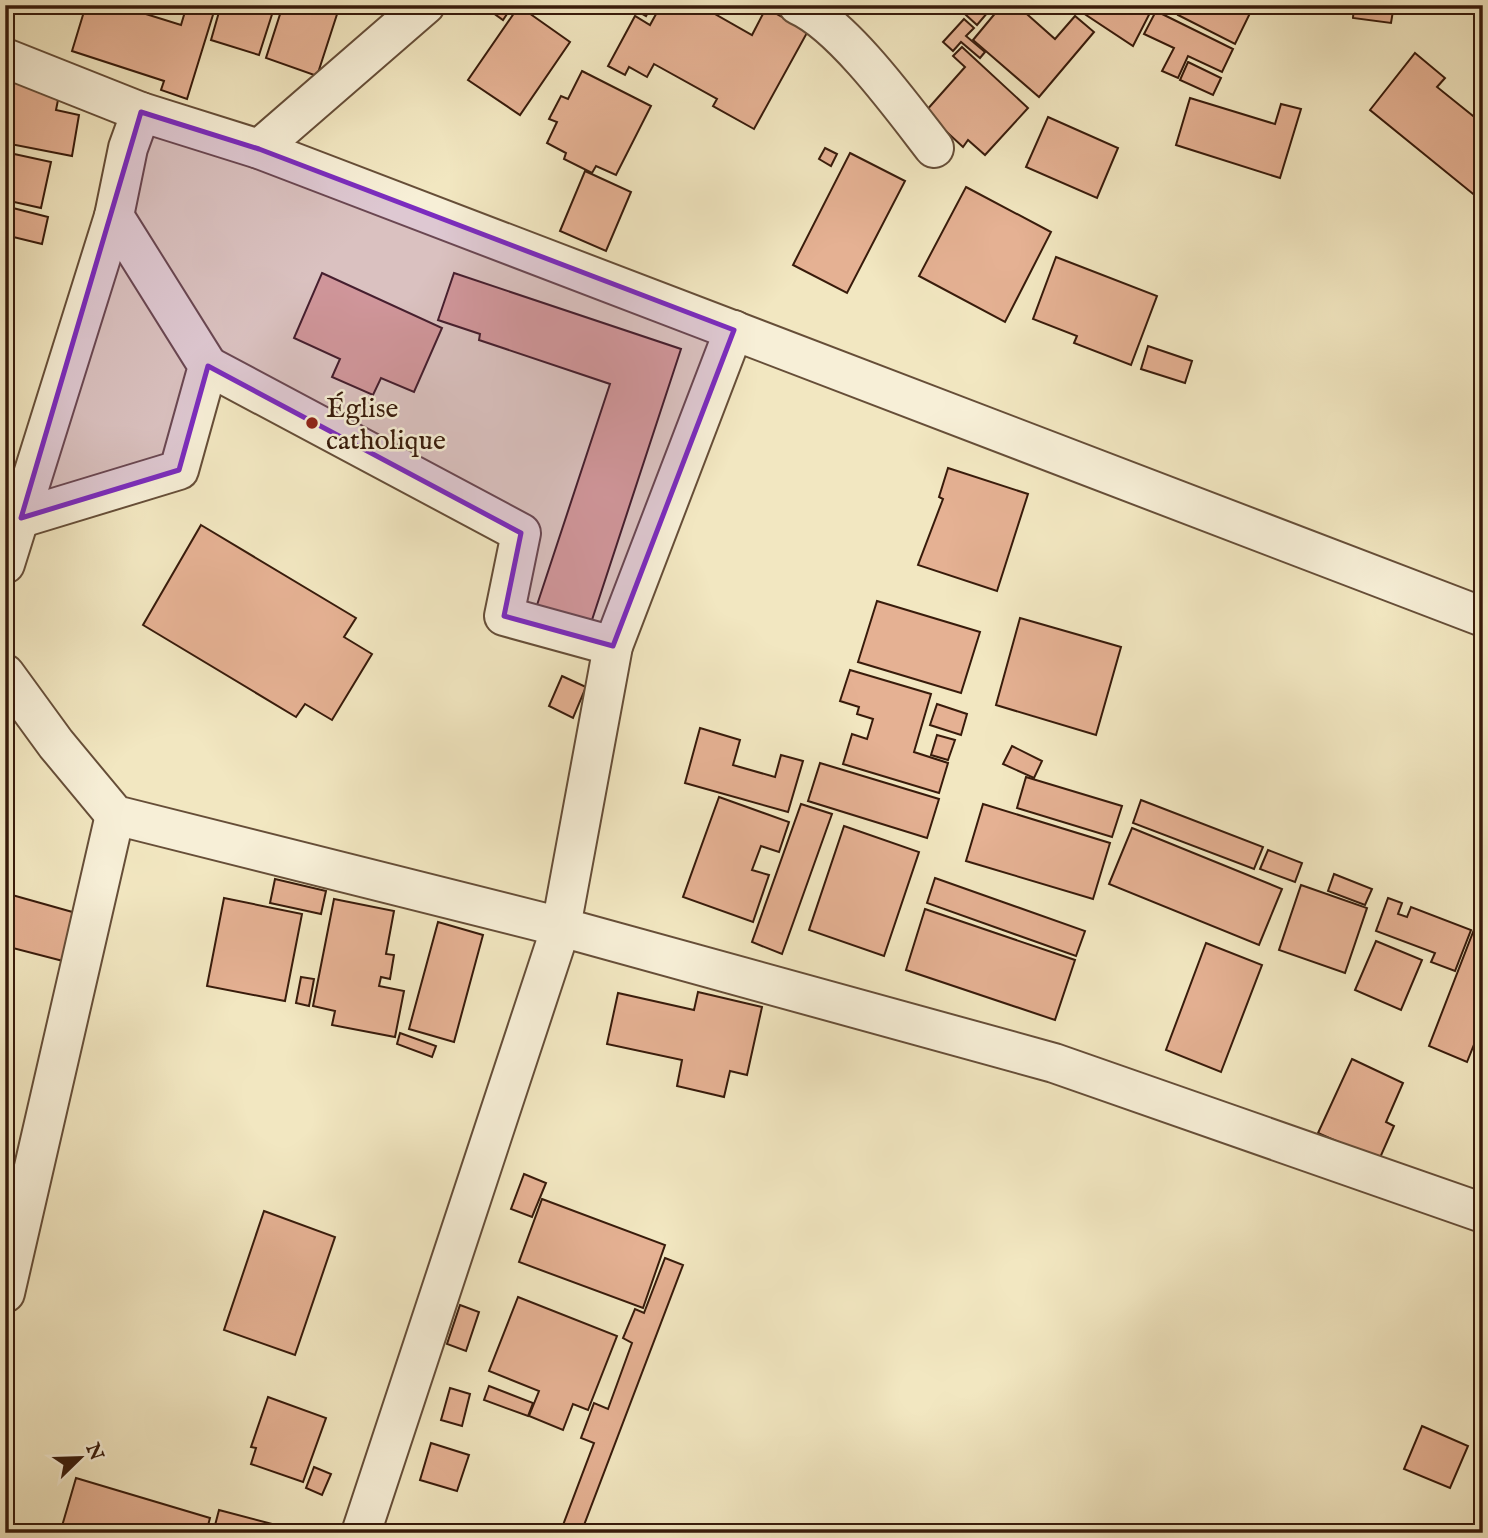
<svg xmlns="http://www.w3.org/2000/svg" width="1488" height="1538" font-family="'IM FELL English',serif">
  <style>
    .building { fill: #e5b193; stroke: #381b0b; stroke-width: 2 }
    .lines { fill: none; stroke-linecap: round; stroke-linejoin: round }
    .minor-casing { stroke: #664e38; stroke-width: 42 }
    .minor { stroke: #f7efd7; stroke-width: 38 }
    .marked { fill: #7b2cbf; fill-opacity: 0.2; stroke: #7b2cbf; stroke-width: 5; stroke-linejoin: round }
    .poi-dot { fill: #8f2418; stroke: #f7efd7; stroke-width: 2.5 }
    .labels { text-anchor: middle; stroke-width: 5; stroke-linejoin: round; paint-order: stroke }
    .poi-label { font-size: 28px; fill: #381b0b; stroke: #f7efd7; text-anchor: start }
  </style>
  <rect width="100%" height="100%" fill="#f2e7c1"/>
  <filter id="stains"><feTurbulence type="fractalNoise" baseFrequency=".00286" numOctaves="4"/><feColorMatrix values="0 0 0 0 .2 0 0 0 0 .09 0 0 0 0 .02 0 0 0 .5 -.17"/></filter>
  <radialGradient id="worn" r=".72"><stop offset=".6" stop-color="#630" stop-opacity="0"/><stop offset="1" stop-color="#630" stop-opacity=".3"/></radialGradient>
  <g class="building">
    <polygon points="86,5 117,5 181,25 187,5 216,5 187,99 161,90 164,81 72,51"/>
    <polygon points="221,5 275,5 259,55 211,40"/>
    <polygon points="283,5 340,5 317,76 266,58"/>
    <polygon points="493,5 513,5 503,20 489,10"/>
    <polygon points="627,5 652,5 646,16"/>
    <polygon points="661,5 699,5 752,35 766,8 808,31 754,129 713,106 717,99 654,64 647,77 629,67 625,75 608,66 635,16 650,25"/>
    <polygon points="955,5 994,5 977,25"/>
    <polygon points="1002,5 1023,5 1020,8 1055,39 1075,16 1094,32 1039,97 973,40"/>
    <polygon points="1071,5 1154,5 1133,46"/>
    <polygon points="1183,5 1254,5 1235,44 1178,15"/>
    <polygon points="1354,5 1394,5 1391,23 1353,18"/>
    <polygon points="519,6 570,42 520,115 468,80"/>
    <polygon points="1156,11 1233,49 1222,72 1188,56 1178,78 1162,71 1174,48 1144,34"/>
    <polygon points="964,19 974,28 966,36 985,52 980,58 961,42 953,51 943,42"/>
    <polygon points="962,47 1028,108 985,155 968,140 963,147 925,112 965,67 953,56"/>
    <polygon points="1415,53 1445,78 1437,87 1483,124 1483,202 1370,110"/>
    <polygon points="1188,62 1221,78 1213,95 1180,80"/>
    <polygon points="582,71 651,106 616,175 596,166 592,173 564,159 566,153 547,143 557,122 549,119 561,96 568,99"/>
    <polygon points="5,73 61,85 56,110 79,115 72,156 5,143"/>
    <polygon points="1190,98 1275,124 1281,104 1301,109 1280,178 1176,145"/>
    <polygon points="1048,117 1118,148 1097,198 1026,167"/>
    <polygon points="825,148 837,154 831,166 819,159"/>
    <polygon points="5,152 51,162 41,208 5,200"/>
    <polygon points="850,153 905,181 847,293 793,265"/>
    <polygon points="585,171 631,192 606,251 560,231"/>
    <polygon points="966,187 1051,232 1005,322 919,276"/>
    <polygon points="9,207 48,217 42,244 5,235"/>
    <polygon points="1056,257 1157,296 1131,365 1074,343 1077,336 1033,319"/>
    <polygon points="322,273 442,328 414,392 381,378 373,395 332,377 340,359 294,338"/>
    <polygon points="454,273 681,349 590,626 536,608 610,384 479,340 480,334 438,320"/>
    <polygon points="1148,346 1192,361 1185,383 1141,369"/>
    <polygon points="948,468 1028,494 997,591 918,565 943,499 939,497"/>
    <polygon points="201,525 356,618 344,637 372,654 332,720 305,704 296,717 143,625"/>
    <polygon points="877,601 980,632 961,693 858,662"/>
    <polygon points="1020,618 1121,647 1096,735 996,705"/>
    <polygon points="850,670 931,694 914,752 948,763 939,793 843,764 852,734 867,739 873,719 857,714 859,707 840,701"/>
    <polygon points="562,676 586,687 573,718 549,706"/>
    <polygon points="937,704 967,714 961,735 930,725"/>
    <polygon points="700,728 740,740 733,765 775,777 781,755 803,761 788,812 685,783"/>
    <polygon points="937,735 955,740 948,760 931,755"/>
    <polygon points="1012,746 1042,761 1034,778 1003,764"/>
    <polygon points="820,763 939,799 927,838 808,801"/>
    <polygon points="1026,777 1122,806 1112,837 1017,808"/>
    <polygon points="719,797 789,822 779,852 761,846 752,870 769,875 753,922 683,897"/>
    <polygon points="1141,800 1263,847 1254,869 1133,823"/>
    <polygon points="801,804 832,814 782,954 752,942"/>
    <polygon points="983,804 1110,843 1093,899 966,861"/>
    <polygon points="844,826 919,852 884,956 809,930"/>
    <polygon points="1132,828 1282,889 1259,945 1109,884"/>
    <polygon points="1268,850 1302,863 1295,882 1260,869"/>
    <polygon points="1334,874 1372,889 1365,905 1328,891"/>
    <polygon points="935,878 1085,931 1076,956 927,903"/>
    <polygon points="275,879 326,891 321,914 270,903"/>
    <polygon points="1301,885 1367,908 1345,973 1279,950"/>
    <polygon points="5,893 76,913 63,961 5,946"/>
    <polygon points="224,898 302,914 285,1001 207,986"/>
    <polygon points="1388,898 1402,903 1398,914 1407,917 1411,907 1471,930 1455,971 1431,962 1435,953 1376,931"/>
    <polygon points="334,899 394,911 386,954 394,955 390,979 381,977 379,986 404,991 395,1037 332,1025 335,1011 313,1006"/>
    <polygon points="925,909 1075,960 1055,1020 906,970"/>
    <polygon points="438,922 483,935 454,1042 409,1029"/>
    <polygon points="1475,927 1483,930 1483,1022 1467,1062 1429,1046"/>
    <polygon points="1376,941 1422,960 1401,1010 1355,990"/>
    <polygon points="1206,943 1262,965 1221,1072 1166,1050"/>
    <polygon points="301,977 314,979 309,1006 296,1003"/>
    <polygon points="698,992 762,1007 747,1075 730,1071 724,1097 677,1086 682,1060 607,1044 618,993 694,1010"/>
    <polygon points="400,1033 436,1046 432,1057 397,1044"/>
    <polygon points="1352,1059 1403,1083 1386,1122 1394,1126 1379,1160 1318,1133"/>
    <polygon points="524,1174 546,1183 532,1217 511,1209"/>
    <polygon points="542,1199 665,1245 643,1308 519,1262"/>
    <polygon points="264,1211 335,1237 295,1355 224,1330"/>
    <polygon points="665,1258 683,1265 581,1533 560,1533 594,1443 581,1438 594,1403 608,1409 632,1343 623,1338 635,1309 644,1313"/>
    <polygon points="518,1297 617,1336 588,1410 573,1404 563,1430 529,1416 539,1391 489,1371"/>
    <polygon points="460,1305 479,1312 466,1351 447,1344"/>
    <polygon points="489,1386 533,1403 528,1416 484,1400"/>
    <polygon points="450,1388 470,1394 462,1426 441,1420"/>
    <polygon points="268,1397 326,1418 303,1482 251,1464 256,1448 251,1447"/>
    <polygon points="1422,1426 1468,1446 1450,1488 1404,1469"/>
    <polygon points="431,1443 469,1455 457,1491 420,1480"/>
    <polygon points="314,1467 331,1474 322,1495 306,1488"/>
    <polygon points="76,1478 210,1518 206,1533 60,1533"/>
    <polygon points="219,1510 276,1525 274,1533 213,1533"/>
  </g>
  <g class="lines">
    <g class="minor-casing">
      <g id="minor">
        <path d="M798,5C843,25 903,108 934,148"/>
        <polyline points="5,58 141,112 128,148 114,216 5,564"/>
        <polyline points="141,112 259,149 1483,617"/>
        <polyline points="259,149 425,5"/>
        <polyline points="734,330 613,646 561,927 1054,1063 1483,1213"/>
        <polyline points="208,366 521,533 504,616 613,646"/>
        <polyline points="21,518 179,470 208,366 114,216"/>
        <polyline points="5,674 56,744 115,815 561,927 361,1533"/>
        <polyline points="5,1293 115,815"/>
      </g>
    </g>
    <use href="#minor" class="minor"/>
  </g>
  <path class="marked" d="M141,112L259,149L734,330L613,646L504,616L521,533L208,366L179,470L21,518Z"/>
  <circle class="poi-dot" cx="312" cy="423" r="7"/>
  <g class="labels">
    <g class="poi-label">
      <text x="326" y="417">Église<tspan x="326" dy="32">catholique</tspan></text>
    </g>
  </g>
  <rect width="1488" height="1538" fill="none" stroke="#f2e7c1" stroke-width="28"/>
  <rect x="7" y="7" width="1474" height="1524" fill="none" stroke="#381b0b" stroke-width="3.5"/>
  <rect x="14" y="14" width="1460" height="1510" fill="none" stroke="#381b0b" stroke-width="2"/>
  <g transform="translate(80 1458) rotate(67)" stroke="#f7efd7" stroke-width="5" paint-order="stroke">
  <path d="M0-5L12 26L0 18L-12 26Z" fill="#381b0b"/>
  <text y="-10" font-size="19" font-weight="bold" text-anchor="middle" fill="#381b0b">N</text>
  </g>
  <rect width="100%" height="100%" filter="url(#stains)"/>
  <rect width="100%" height="100%" fill="url(#worn)"/>
</svg>
